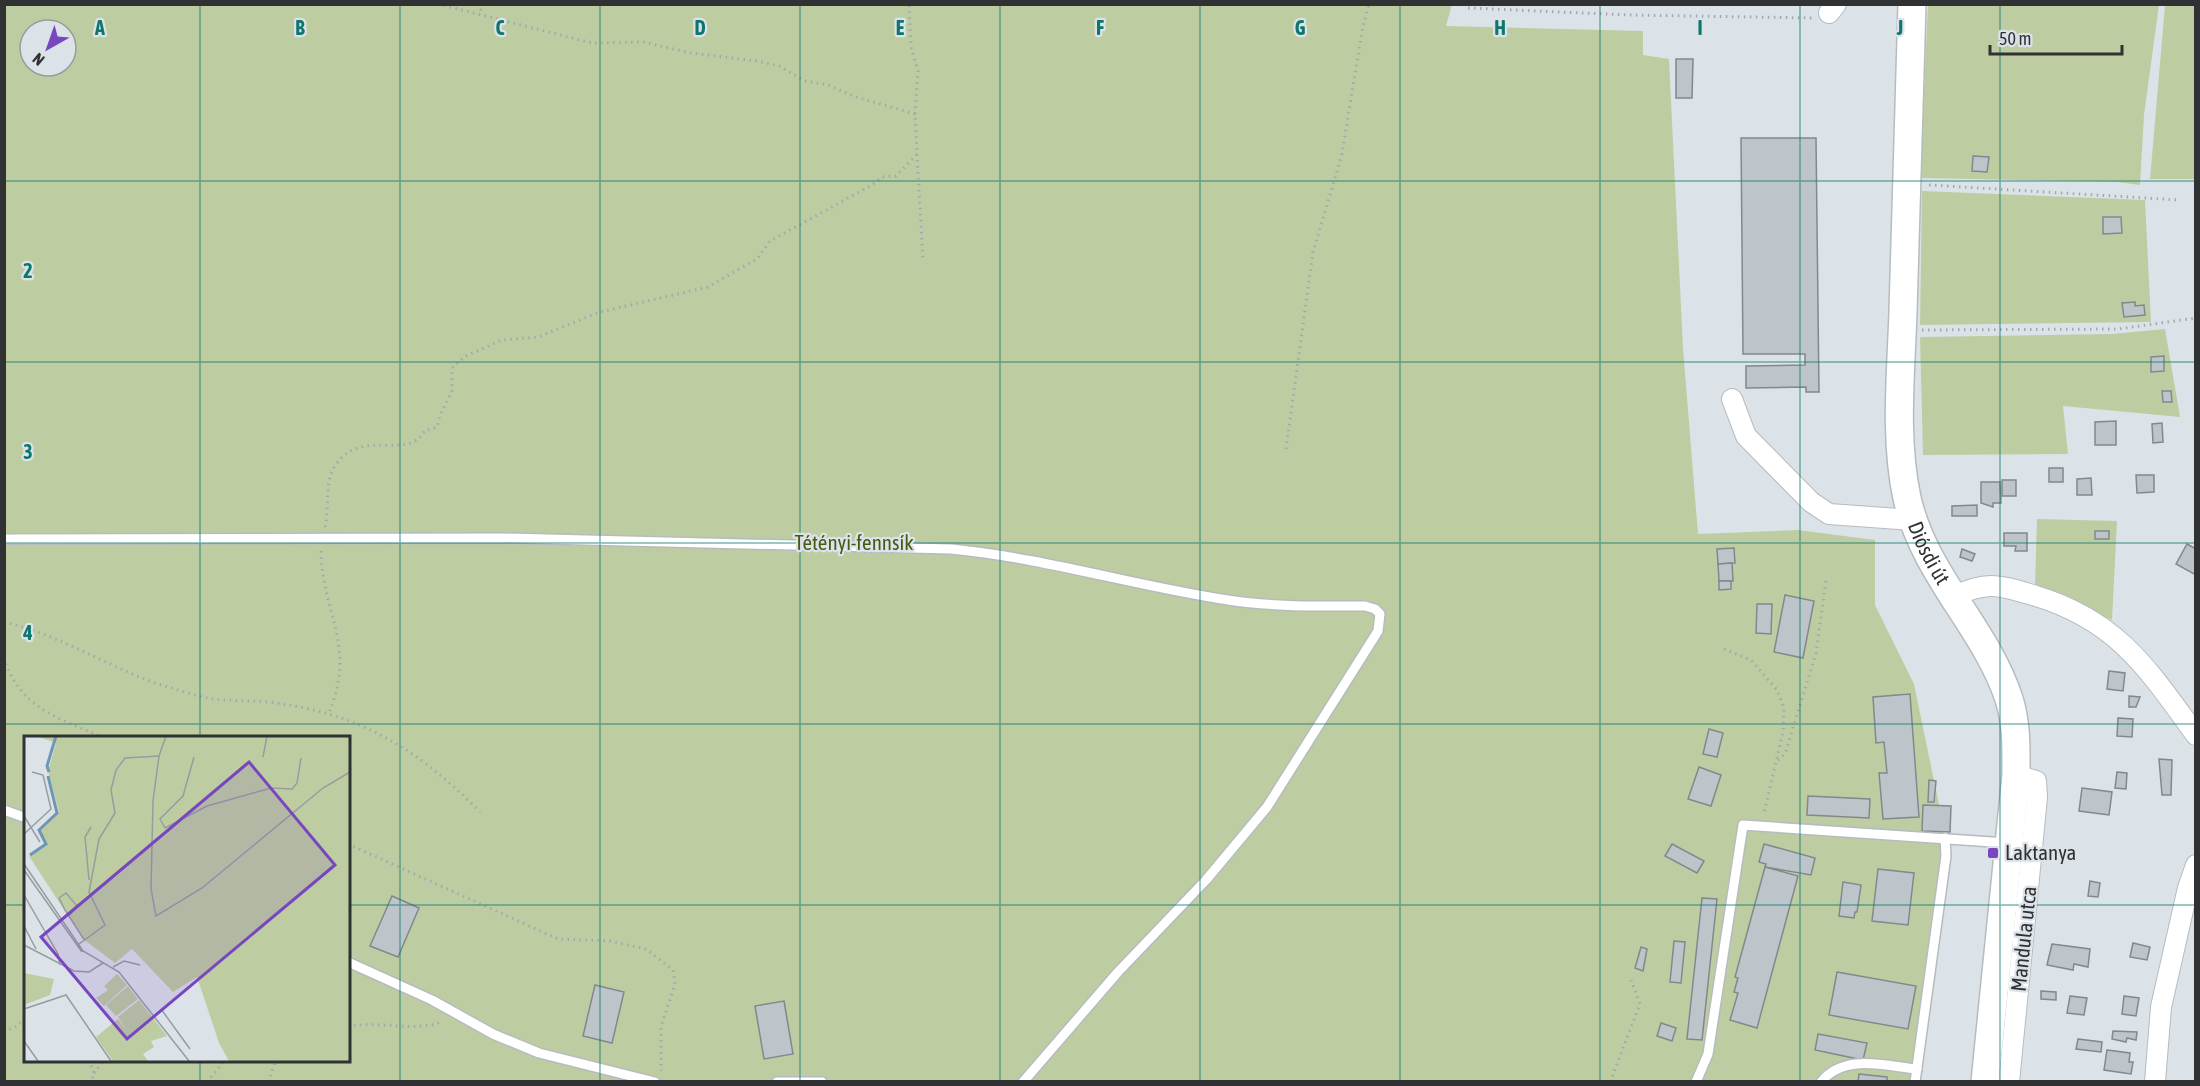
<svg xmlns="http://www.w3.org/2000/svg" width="2200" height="1086" font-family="'Asap Condensed',sans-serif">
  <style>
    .green { fill: #becda1; fill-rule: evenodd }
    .building { fill: #bec5ca; stroke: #82888c; stroke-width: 1.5 }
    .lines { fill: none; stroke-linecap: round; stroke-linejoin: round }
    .service-casing { stroke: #b5bcc0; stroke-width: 12 }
    .minor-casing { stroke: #b5bcc0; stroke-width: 22 }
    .secondary-casing { stroke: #b5bcc0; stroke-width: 30 }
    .path { stroke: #a3a8ac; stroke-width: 3; stroke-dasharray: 1.5 4.5; stroke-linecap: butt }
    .service { stroke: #fff; stroke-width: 9 }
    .minor { stroke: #fff; stroke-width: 20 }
    .secondary { stroke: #fff; stroke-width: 27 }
    .grid { fill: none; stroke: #0f766e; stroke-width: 1.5; stroke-opacity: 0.55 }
    .poi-dot { fill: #7846be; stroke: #dce3e8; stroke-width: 2 }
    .labels { text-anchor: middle; stroke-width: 4.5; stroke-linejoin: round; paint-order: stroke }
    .park-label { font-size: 21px; fill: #485a12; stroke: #dce3e8 }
    .street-label { font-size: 21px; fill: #2f3133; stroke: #dce3e8 }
    .poi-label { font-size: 21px; fill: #2f3133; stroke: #dce3e8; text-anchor: start }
    .inset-river { fill: none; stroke: #6d96b7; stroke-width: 3 }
    .inset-road { fill: none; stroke: #979ca0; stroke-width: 1.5 }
    .view { fill: #7846be; fill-opacity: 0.15; stroke: #7846be; stroke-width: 3 }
    .inset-edge { fill: none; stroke: #2f3133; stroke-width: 3 }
    .grid-label { font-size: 20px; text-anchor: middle; font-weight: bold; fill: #0f766e; stroke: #dce3e8; stroke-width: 4.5; stroke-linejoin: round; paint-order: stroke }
  </style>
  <rect width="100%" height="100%" fill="#dce3e8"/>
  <g class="green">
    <path d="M1452,4L1446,26L1643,31V55L1669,59L1683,348L1698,534L1798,530L1875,540V605L1914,684L1949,853L1921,1081L5,1082V5ZM30,30H66V66H30ZM26,738H348V1060H26Z"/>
    <polygon points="1928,5 2159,5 2144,115 2140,185 2117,182 1920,178"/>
    <polygon points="2165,5 2195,5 2195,179 2150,179"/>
    <polygon points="1922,191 2145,200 2151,322 1920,325"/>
    <polygon points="2165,329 2180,417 2063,406 2068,454 1923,455 1920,337 2112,334"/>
    <polygon points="2037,519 2117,521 2112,620 2035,585"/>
  </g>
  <g class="building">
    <polygon points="1676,59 1693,59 1692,98 1676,98"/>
    <polygon points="1741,138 1816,138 1819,392 1806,392 1806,387 1746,388 1746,366 1805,365 1805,354 1743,354"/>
    <polygon points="1973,156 1989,157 1987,172 1972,171"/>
    <polygon points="2103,217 2121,217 2122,233 2103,234"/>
    <polygon points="2135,302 2135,306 2144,305 2145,315 2124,317 2122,303"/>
    <polygon points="2164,356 2164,371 2151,372 2151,357"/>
    <polygon points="2162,391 2171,391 2172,402 2163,402"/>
    <polygon points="2116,421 2116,445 2095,445 2095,422"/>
    <polygon points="2162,423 2163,442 2153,443 2152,424"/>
    <rect x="2049" y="468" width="14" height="14"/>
    <polygon points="2136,475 2154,475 2154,492 2137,493"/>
    <polygon points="2091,478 2092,495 2077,495 2077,479"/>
    <rect x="2002" y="480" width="14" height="16"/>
    <polygon points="1981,482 2000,482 2001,503 1993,503 1993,507 1981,503"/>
    <polygon points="1977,505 1977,516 1952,516 1952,506"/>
    <rect x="2095" y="531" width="14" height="8"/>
    <polygon points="2004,533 2027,533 2027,551 2015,551 2016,546 2004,546"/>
    <polygon points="2187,544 2196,549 2196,575 2176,564"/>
    <polygon points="1734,548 1735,563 1718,564 1717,549"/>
    <polygon points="1962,549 1975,554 1972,561 1960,557"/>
    <polygon points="1732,563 1733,581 1719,581 1718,564"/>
    <polygon points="1719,581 1731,581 1731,589 1719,590"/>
    <polygon points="1785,595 1814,601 1803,658 1774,652"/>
    <polygon points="1757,604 1772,604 1771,634 1756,633"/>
    <polygon points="2109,671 2125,673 2123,691 2107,689"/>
    <polygon points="1910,694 1919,817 1883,819 1879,773 1887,773 1884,742 1876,743 1873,697"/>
    <polygon points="2129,696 2140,697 2136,707 2129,707"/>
    <polygon points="2118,718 2133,719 2132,737 2117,736"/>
    <polygon points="1709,729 1723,733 1717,757 1703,754"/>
    <polygon points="2159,759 2172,760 2171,795 2162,795"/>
    <polygon points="1699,767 1721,775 1711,806 1688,799"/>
    <polygon points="2117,772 2127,773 2126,789 2115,788"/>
    <polygon points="1929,780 1936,781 1934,802 1928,802"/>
    <polygon points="2082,788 2112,792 2109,815 2079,811"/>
    <polygon points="1808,796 1870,799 1869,818 1807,815"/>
    <polygon points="1923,805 1951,806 1950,832 1922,831"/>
    <polygon points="1672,844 1704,861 1697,873 1665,856"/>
    <polygon points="1764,844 1815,858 1811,875 1765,867 1766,864 1759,862"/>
    <polygon points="1765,867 1798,876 1757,1028 1730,1020 1738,993 1734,992 1738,978 1735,977"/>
    <polygon points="1878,869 1914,873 1908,925 1872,921"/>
    <polygon points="2090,881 2100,883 2098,897 2088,896"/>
    <polygon points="1843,882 1861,885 1857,912 1855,912 1854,918 1839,916"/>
    <polygon points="392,896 419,908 398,957 370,946"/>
    <polygon points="1702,898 1717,899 1702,1040 1687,1039"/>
    <polygon points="1674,941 1685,942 1681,983 1670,982"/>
    <polygon points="2133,943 2150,947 2147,960 2130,957"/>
    <polygon points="2052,944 2090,949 2088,967 2074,964 2073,970 2047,965"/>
    <polygon points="1641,947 1647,949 1643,971 1635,968"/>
    <polygon points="1837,972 1916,986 1908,1029 1829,1015"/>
    <polygon points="595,985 624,992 612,1043 583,1036"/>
    <polygon points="2041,991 2056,992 2056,1000 2041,999"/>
    <polygon points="2070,996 2087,998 2084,1015 2067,1013"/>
    <polygon points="2124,996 2139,998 2136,1016 2122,1014"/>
    <polygon points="784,1001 793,1054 764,1059 755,1006"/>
    <polygon points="1661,1023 1676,1028 1672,1041 1657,1036"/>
    <polygon points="2113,1031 2137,1032 2136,1040 2127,1038 2126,1042 2112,1039"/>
    <polygon points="1818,1034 1867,1043 1863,1060 1815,1050"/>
    <polygon points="2078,1039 2102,1042 2101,1052 2076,1049"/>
    <polygon points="2107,1050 2130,1053 2129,1062 2133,1062 2131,1074 2104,1070"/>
    <polygon points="1859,1074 1887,1077 1887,1082 1858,1082"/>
  </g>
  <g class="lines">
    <g class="service-casing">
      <g id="service">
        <path d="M4,539L503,538L951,549C1045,558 1135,586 1228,600C1274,607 1319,606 1365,606L1375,609L1380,614L1378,631L1267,807L1206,880L1118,972L1023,1082"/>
        <polyline points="4,810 26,818"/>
        <polyline points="348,962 432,1000 493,1034 539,1053 655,1082"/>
        <polyline points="777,1082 822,1082"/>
        <polyline points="1696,1082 1708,1054 1743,825 2007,843"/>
        <path d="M1821,1082C1844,1053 1885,1066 1917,1069"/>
        <polyline points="1915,1082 1946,856 1945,838"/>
      </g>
    </g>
    <g class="minor-casing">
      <g id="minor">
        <polyline points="1829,13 1836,4"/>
        <polyline points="1732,399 1746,436 1811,502 1829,514 1913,520"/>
        <path d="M1952,597C1988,580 1999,585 2036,596C2118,621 2148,669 2196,735"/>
        <polyline points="2009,1082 2037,797 2036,781 2016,775"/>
        <polyline points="2155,1082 2161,1007 2188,888 2196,865"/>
      </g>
    </g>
    <g class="secondary-casing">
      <g id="secondary">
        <path id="s1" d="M1912,4C1909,107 1906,210 1903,312C1901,373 1894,438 1907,498C1924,575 1986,628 2009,699C2017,724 2016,749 2016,775L1985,1082"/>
      </g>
    </g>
    <g class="path">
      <polyline points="438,4 592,43 643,42 691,53 757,61 779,66 805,81 828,85 853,96 918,115"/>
      <polyline points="477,4 483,13"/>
      <polyline points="1468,8 1629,15 1813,18"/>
      <polyline points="917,154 923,260"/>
      <polyline points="1929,185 2179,200"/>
      <polyline points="1922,330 2118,329 2196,318"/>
      <polyline points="1286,449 1313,252 1342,154 1362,31 1369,4"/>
      <path d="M325,527C330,506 323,481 337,463C363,428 410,461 424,431L437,427L440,415L452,392V368L464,357L502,340L538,337L600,312L708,287L757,259L770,241L872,185L882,177L896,176L917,154L915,114L918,71L911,47L909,4"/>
      <path d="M321,551C322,614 358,646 328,715"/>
      <path d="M4,622C61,635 109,668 164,686C180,690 197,697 213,699C231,701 249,700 267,702C358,712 417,748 480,812"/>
      <polyline points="1724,649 1751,660 1777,690 1784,708 1783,732 1764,813"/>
      <path d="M4,658C20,709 59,718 104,738"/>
      <polyline points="1778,760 1785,754 1816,653 1826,580"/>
      <polyline points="348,844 558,939 610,941 646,949 673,970 675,984 661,1027 661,1071"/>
      <path d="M348,1027C380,1019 415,1034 443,1021"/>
      <polyline points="4,1032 17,1026 26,1016"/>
      <polyline points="89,1060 94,1073 91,1082"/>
      <polyline points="94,1073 104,1060"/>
      <polyline points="207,1082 225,1060"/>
      <polyline points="268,1082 276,1060"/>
      <polyline points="1610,1082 1640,1004 1631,980"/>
    </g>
    <use href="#service" class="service"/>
    <use href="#minor" class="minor"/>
    <use href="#secondary" class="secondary"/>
  </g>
  <path class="grid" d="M200,4V738M400,4V1082M600,4V1082M800,4V1082M1000,4V1082M1200,4V1082M1400,4V1082M1600,4V1082M1800,4V1082M2000,4V1082M4,181H2196M4,362H2196M4,543H2196M4,724H2196M4,905H26M348,905H2196M200,1060V1082"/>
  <rect class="poi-dot" x="1987" y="847" width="12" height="12" rx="3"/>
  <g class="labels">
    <g class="park-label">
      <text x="854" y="550">Tétényi-fennsík</text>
    </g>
    <g class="street-label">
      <text dy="7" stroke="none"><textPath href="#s1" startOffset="554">Diósdi út</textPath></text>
      <text transform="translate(2024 939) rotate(-84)" y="7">Mandula utca</text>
    </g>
    <g class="poi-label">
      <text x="2005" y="860">Laktanya</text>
    </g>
  </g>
  <g transform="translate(24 736)">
    <rect width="326" height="326" fill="#dce3e8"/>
    <path d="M12,0H325V325H205L195,307L173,241L149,256L108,213L91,227L59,203L5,120L22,109L15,95L35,76L24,35L32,7ZM0,237L30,243L26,259L0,269ZM93,238L103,249L80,270L72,262L84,254L80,250ZM104,250L114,263L92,280L82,269ZM115,264L143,300L127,305L130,311L119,318L124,325H89L72,301L94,283L104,296L94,281Z" fill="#becda1"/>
    <path class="inset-river" d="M25,36L23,30L32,0M6,119L22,108L15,94L33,77L24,40"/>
    <path class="inset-road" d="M142,0L135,20L129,65L127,153L132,180L178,152L299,52L326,36M170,21L159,60L136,83L141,92L183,70L247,52L268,53L273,47L277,22M239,21L243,0M0,80L16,106M0,98L27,73L19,39L8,36M0,128L59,215L95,236L165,325M0,134L58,216M65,144L61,101L67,91M0,159L34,218L36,229M45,180L53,170L42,157L35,162L41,174L59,202L61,204M0,190L12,213M55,208L81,189L65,156L75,103L91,77L87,54L92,34L101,22L135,20M0,209L50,235L65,236L79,227M89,231L100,225L116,229M0,273L42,259L87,325M137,273L166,313M0,305L14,325"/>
    <path class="view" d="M225,26L311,129L103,303L17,201Z"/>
    <rect width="326" height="326" class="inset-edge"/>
  </g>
  <g class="grid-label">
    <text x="100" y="35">A</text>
    <text x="300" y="35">B</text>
    <text x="500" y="35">C</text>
    <text x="700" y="35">D</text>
    <text x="900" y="35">E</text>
    <text x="1100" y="35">F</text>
    <text x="1300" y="35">G</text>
    <text x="1500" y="35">H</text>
    <text x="1700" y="35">I</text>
    <text x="1900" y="35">J</text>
    <text x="28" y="278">2</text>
    <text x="28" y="459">3</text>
    <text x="28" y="640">4</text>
  </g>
  <rect width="2200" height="1086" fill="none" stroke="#2f3133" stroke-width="12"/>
  <g transform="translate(48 48) rotate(220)"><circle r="28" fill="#dce3e8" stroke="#979ca0" stroke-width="1.5"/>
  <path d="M0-4.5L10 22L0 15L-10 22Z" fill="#7846be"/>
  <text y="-9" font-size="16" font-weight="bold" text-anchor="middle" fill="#2f3133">N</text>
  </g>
  <path d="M1990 45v9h132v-9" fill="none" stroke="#2f3133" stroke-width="3"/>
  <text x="1999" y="45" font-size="18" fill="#2f3133" stroke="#dce3e8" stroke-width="4.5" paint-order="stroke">50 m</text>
</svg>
